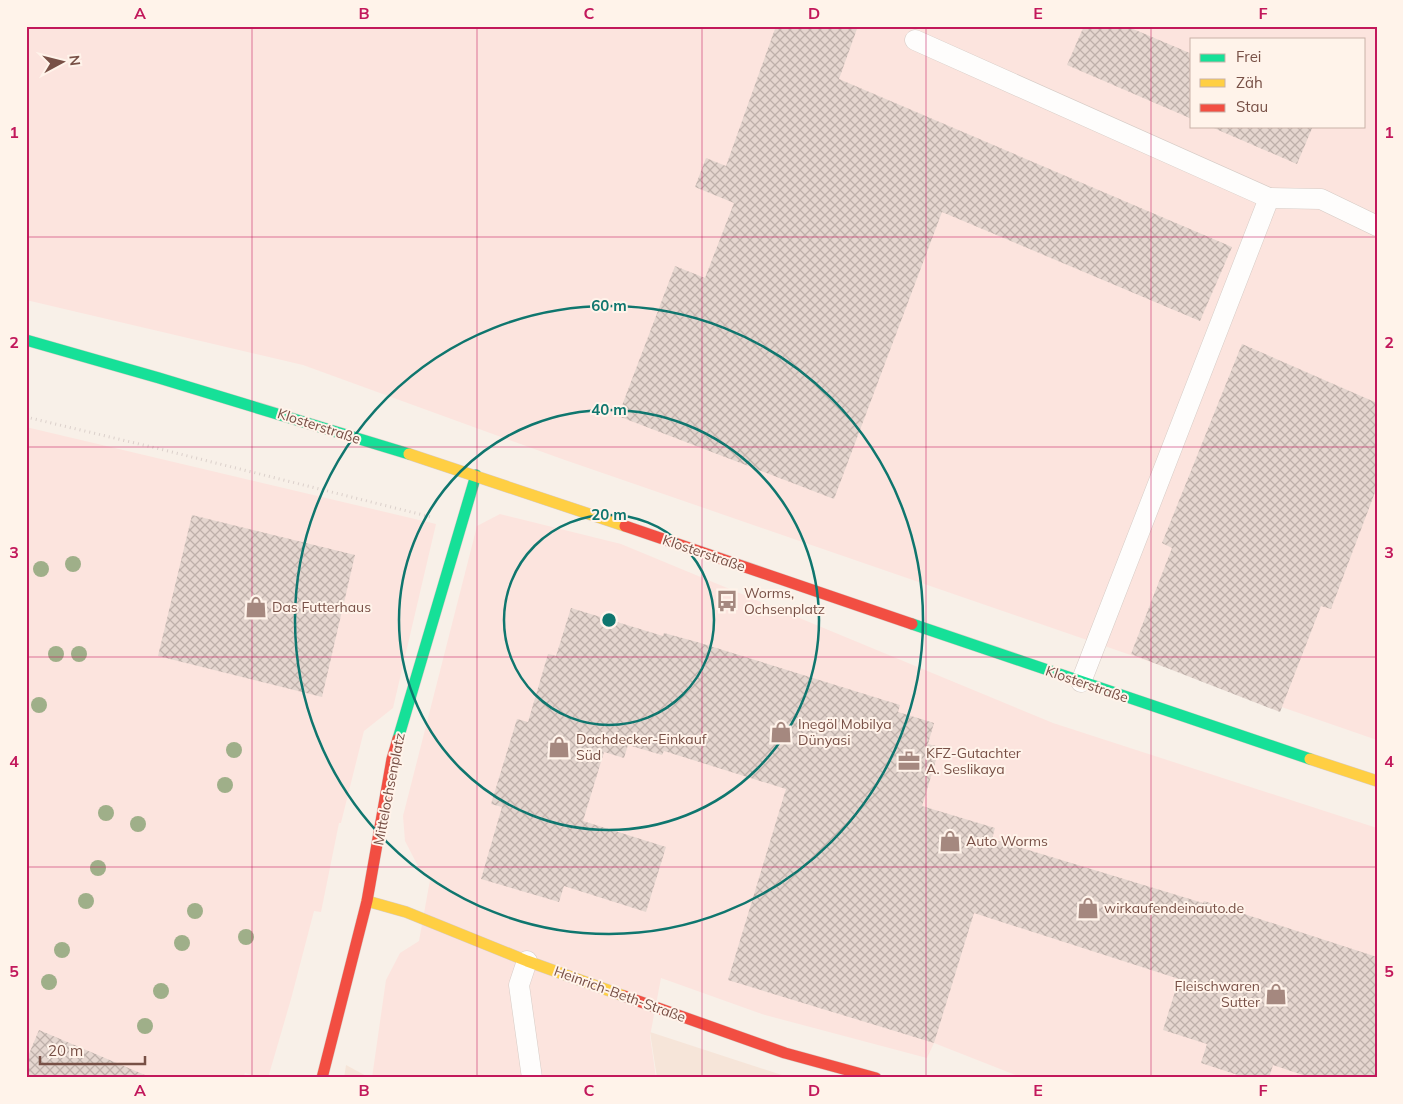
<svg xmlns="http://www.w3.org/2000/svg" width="1403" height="1104" font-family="Mulish,sans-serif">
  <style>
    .residential { fill: #f6e5d9 }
    .commercial { fill: #fce4de; fill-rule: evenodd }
    .building { fill: url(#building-cross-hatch) }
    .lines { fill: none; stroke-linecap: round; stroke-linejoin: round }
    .lane-casing { stroke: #d6cbc5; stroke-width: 21 }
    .fast-casing { stroke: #d8ccc6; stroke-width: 12 }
    .slow-casing { stroke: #d8ccc6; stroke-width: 12 }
    .jam-casing { stroke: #d8ccc6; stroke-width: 12 }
    .path { stroke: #dbd0cb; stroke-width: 3; stroke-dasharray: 1 4; stroke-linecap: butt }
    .lane { stroke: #fefdfc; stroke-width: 20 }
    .fast { stroke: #16e098; stroke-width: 11 }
    .slow { stroke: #ffcf43; stroke-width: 11 }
    .jam { stroke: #f24e42; stroke-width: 11 }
    .tree { fill: #9faf89 }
    .grid { fill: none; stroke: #c2185b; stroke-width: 1; stroke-opacity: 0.55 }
    .ring { fill: none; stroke: #0f766e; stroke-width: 2.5 }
    .labels { text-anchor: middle; stroke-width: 4; stroke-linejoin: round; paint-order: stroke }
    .street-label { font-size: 14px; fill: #785046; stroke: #fff3ea }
    .poi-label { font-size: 14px; fill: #785046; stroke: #fff3ea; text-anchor: start }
    .centre { fill: #0f766e; stroke: #fff3ea; stroke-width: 2.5 }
    .ring-label { font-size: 15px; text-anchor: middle; font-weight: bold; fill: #0f766e; stroke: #fff3ea; stroke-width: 4; stroke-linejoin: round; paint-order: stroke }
    .neatline { fill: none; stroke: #c2185b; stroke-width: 2 }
    .grid-label { font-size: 16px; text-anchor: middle; font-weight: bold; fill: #c2185b }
  </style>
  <defs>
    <pattern id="building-cross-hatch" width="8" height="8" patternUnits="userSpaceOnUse" patternTransform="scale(1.25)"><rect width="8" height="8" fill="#e5d6cf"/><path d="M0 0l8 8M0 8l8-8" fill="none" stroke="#beb0aa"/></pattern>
  </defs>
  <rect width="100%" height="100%" fill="#f8f0e8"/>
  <g class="residential">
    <polygon points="650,1032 791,1078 657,1078"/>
    <polygon points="346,1065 370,1078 344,1078"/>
  </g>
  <g class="commercial">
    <path d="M26,26H1377V740L562,459L303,365L26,300ZM1192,39H1364V126H1192Z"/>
    <polygon points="26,427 436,524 393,708 364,731 341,823 339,823 321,912 314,911 291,999 268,1078 261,1078 245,1073 243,1078 26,1078"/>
    <polygon points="500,514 621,544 1053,723 1377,828 1377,1078 1023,1078 934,1043 927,1058 765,1015 661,978 650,1036 656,1078 372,1078 386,980 400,953 419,941 430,880 420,870 405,841 403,816 477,526"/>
  </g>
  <g class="building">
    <polygon points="776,26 858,26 839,79 1232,247 1200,321 942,212 834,499 618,416 675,266 705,278 734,203 695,187 706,158 726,166"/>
    <polygon points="1084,26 1126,26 1192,54 1192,119 1067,65"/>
    <polygon points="1209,126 1313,126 1297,164"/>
    <polygon points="1242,344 1377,403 1377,487 1331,609 1321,606 1280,712 1131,654 1172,548 1162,543"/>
    <polygon points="192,515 355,555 322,697 158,656"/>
    <polygon points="571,608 663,636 664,633 697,642 900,705 898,712 934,723 928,744 940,747 922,806 995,828 992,839 1203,903 1204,901 1377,957 1377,1078 1312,1078 1273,1065 1269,1078 1247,1078 1201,1063 1207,1044 1163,1030 1179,979 974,913 934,1043 728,980 786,789 664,751 662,755 628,745 624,758 604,752 583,821 666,847 646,912 564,886 559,902 481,879 502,807 491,804 517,719 528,722 548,654 556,656"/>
    <polygon points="39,1030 152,1078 26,1078 26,1061"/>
  </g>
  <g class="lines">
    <g class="lane-casing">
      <g id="lane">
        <polyline points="915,40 1269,198 1081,682"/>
        <polyline points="1269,198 1321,199 1377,226"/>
        <polyline points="527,961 519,985 532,1078"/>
      </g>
    </g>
    <g class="fast-casing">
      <g id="fast">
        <polyline points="26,340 159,378 409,454"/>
        <polyline points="912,624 1310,759"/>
        <polyline points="398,739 476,475"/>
      </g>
    </g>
    <g class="slow-casing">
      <g id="slow">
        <polyline points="409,454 625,526"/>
        <polyline points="1310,759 1377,781"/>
        <polyline points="367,901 406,912 527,961 624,996"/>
      </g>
    </g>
    <g class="jam-casing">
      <g id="jam">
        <polyline points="625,526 912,624"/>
        <polyline points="624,996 785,1053 876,1078"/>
        <polyline points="322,1078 367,901 392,759 398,739"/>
      </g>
    </g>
    <polyline class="path" points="26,417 156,448 431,517"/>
    <use href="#lane" class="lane"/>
    <use href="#fast" class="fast"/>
    <use href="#slow" class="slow"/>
    <use href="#jam" class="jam"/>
  </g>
  <g class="tree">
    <circle cx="73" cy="564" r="8"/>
    <circle cx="41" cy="569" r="8"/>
    <circle cx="56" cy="654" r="8"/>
    <circle cx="79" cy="654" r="8"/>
    <circle cx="39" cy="705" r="8"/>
    <circle cx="234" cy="750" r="8"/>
    <circle cx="225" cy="785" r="8"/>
    <circle cx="106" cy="813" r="8"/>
    <circle cx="138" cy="824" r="8"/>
    <circle cx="98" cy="868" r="8"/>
    <circle cx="86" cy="901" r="8"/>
    <circle cx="195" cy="911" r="8"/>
    <circle cx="246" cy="937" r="8"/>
    <circle cx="182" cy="943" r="8"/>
    <circle cx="62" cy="950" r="8"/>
    <circle cx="49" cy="982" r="8"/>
    <circle cx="161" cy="991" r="8"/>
    <circle cx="145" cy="1026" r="8"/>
  </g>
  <path class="grid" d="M252,26V1078M477,26V1078M702,26V1078M926,26V1078M1151,26V1078M26,237H1377M26,447H1377M26,657H1377M26,867H1377"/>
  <g class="ring">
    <circle cx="609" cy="620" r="105"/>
    <circle cx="609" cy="620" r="210"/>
    <circle cx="609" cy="620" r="314"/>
  </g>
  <defs>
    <g id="bus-bare" transform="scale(1.725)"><path d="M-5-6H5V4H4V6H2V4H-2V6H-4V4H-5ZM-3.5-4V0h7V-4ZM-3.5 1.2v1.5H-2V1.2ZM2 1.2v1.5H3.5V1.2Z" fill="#a5887f" stroke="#fff3ea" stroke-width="2.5" paint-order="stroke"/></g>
    <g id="shop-bare" transform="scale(1.725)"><path d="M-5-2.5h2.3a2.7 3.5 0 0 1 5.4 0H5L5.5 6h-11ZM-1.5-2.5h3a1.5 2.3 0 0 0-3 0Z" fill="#a5887f" stroke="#fff3ea" stroke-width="2.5" paint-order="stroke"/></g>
    <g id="office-bare" transform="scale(1.725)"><path d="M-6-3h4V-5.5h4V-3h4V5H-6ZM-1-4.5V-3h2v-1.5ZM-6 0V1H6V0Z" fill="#a5887f" stroke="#fff3ea" stroke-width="2.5" paint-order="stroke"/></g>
  </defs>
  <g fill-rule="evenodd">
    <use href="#bus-bare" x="727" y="601"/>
    <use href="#shop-bare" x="256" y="607"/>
    <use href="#shop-bare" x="781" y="732"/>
    <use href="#shop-bare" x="559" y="747"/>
    <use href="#office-bare" x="909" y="761"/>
    <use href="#shop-bare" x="950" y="841"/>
    <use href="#shop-bare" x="1088" y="908"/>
    <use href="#shop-bare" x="1276" y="994"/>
  </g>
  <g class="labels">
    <g class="street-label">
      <text transform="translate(319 426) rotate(18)" y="5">Klosterstraße</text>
      <text transform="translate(704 553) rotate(19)" y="5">Klosterstraße</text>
      <text transform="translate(1087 684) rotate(19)" y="5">Klosterstraße</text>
      <text transform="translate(389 789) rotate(-79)" y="5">Mittelochsenplatz</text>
      <text transform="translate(620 994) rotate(20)" y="5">Heinrich-Beth-Straße</text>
    </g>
    <g class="poi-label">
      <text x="744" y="598">Worms,<tspan x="744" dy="16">Ochsenplatz</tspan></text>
      <text x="272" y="612">Das Futterhaus</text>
      <text x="798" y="729">Inegöl Mobilya<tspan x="798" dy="16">Dünyasi</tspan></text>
      <text x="576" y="744">Dachdecker-Einkauf<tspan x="576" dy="16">Süd</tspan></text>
      <text x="926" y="758">KFZ-Gutachter<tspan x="926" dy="16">A. Seslikaya</tspan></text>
      <text x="966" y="846">Auto Worms</text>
      <text x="1104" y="913">wirkaufendeinauto.de</text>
      <text x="1260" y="991" text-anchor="end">Fleischwaren<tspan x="1260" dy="16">Sutter</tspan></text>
    </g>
  </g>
  <circle cx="609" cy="620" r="8" class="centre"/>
  <g class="ring-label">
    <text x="609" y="311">60 m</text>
    <text x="609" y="415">40 m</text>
    <text x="609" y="520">20 m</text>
  </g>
  <rect width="1403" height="1104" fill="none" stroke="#fff3ea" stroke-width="55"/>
  <rect x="1190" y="38" width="175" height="90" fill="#fff3ea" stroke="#c9b2a8"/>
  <rect x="1200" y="54" width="25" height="8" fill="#16e098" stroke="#c9b2a8"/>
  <text x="1236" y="62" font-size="15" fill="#785046">Frei</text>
  <rect x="1200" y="79" width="25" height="8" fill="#ffcf43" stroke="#c9b2a8"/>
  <text x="1236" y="88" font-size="15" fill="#785046">Zäh</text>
  <rect x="1200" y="104" width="25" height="8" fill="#f24e42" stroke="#c9b2a8"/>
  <text x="1236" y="112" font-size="15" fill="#785046">Stau</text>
  <g transform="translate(62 62) rotate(83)" stroke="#fff3ea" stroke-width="4" paint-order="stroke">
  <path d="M0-4L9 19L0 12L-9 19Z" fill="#785046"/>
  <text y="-8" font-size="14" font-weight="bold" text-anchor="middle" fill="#785046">N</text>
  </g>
  <path d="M40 1056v8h105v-8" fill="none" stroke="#785046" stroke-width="2.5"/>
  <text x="48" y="1056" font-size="15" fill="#785046" stroke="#fff3ea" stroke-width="4" paint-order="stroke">20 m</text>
  <rect x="28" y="28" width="1348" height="1048" class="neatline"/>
  <g class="grid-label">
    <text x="140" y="19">A</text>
    <text x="364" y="19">B</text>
    <text x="589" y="19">C</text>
    <text x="814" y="19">D</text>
    <text x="1038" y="19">E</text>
    <text x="1263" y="19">F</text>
    <text x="14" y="138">1</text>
    <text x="1389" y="138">1</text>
    <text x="14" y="348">2</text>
    <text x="1389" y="348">2</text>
    <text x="14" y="558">3</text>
    <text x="1389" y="558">3</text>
    <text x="14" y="767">4</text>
    <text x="1389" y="767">4</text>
    <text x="14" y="977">5</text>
    <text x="1389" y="977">5</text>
    <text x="140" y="1096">A</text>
    <text x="364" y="1096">B</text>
    <text x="589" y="1096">C</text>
    <text x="814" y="1096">D</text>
    <text x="1038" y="1096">E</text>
    <text x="1263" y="1096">F</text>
  </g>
</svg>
